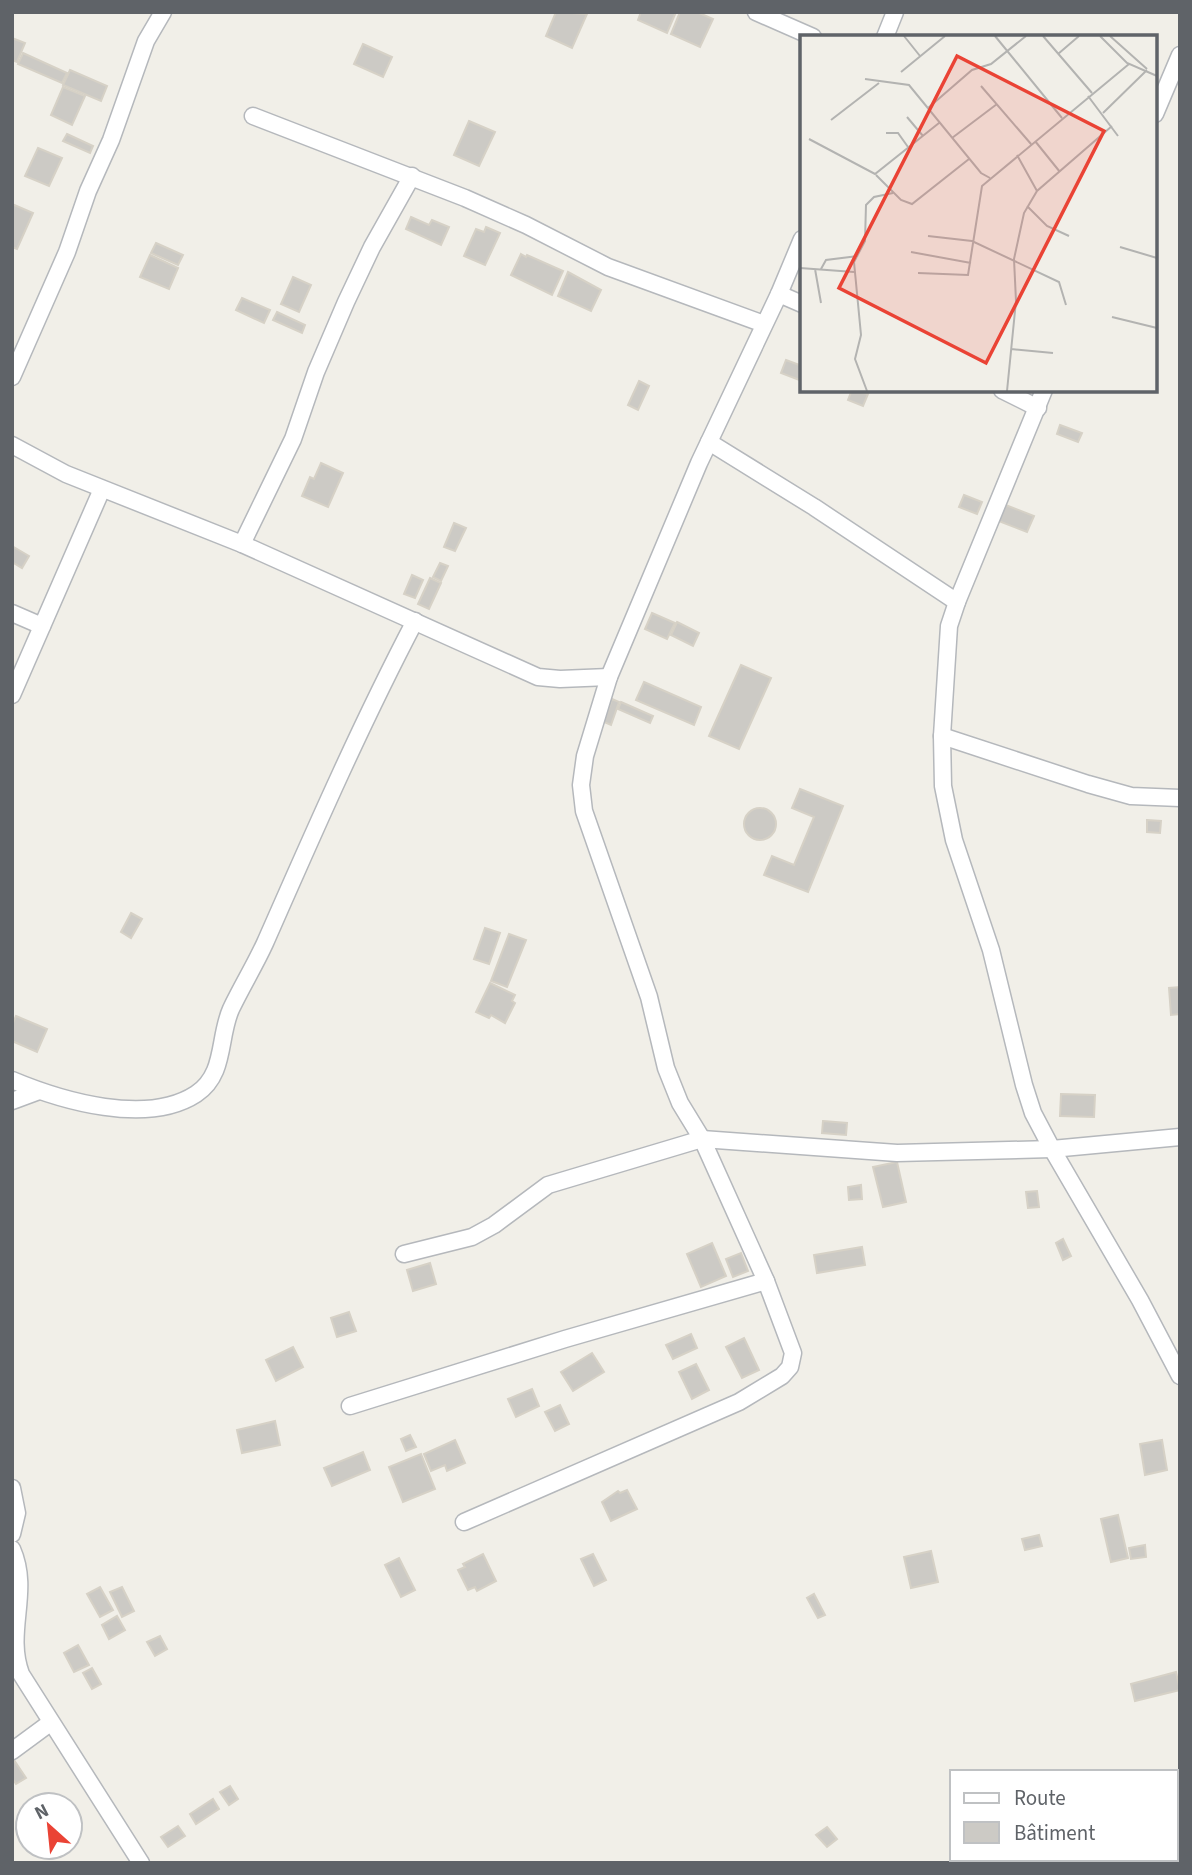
<svg xmlns="http://www.w3.org/2000/svg" width="1192" height="1875" font-family="'Source Sans 3',sans-serif">
  <style>
    .building { fill: #cccac5; stroke: #d6d1c6; stroke-width: 2 }
    .lines { fill: none; stroke-linecap: round; stroke-linejoin: round }
    .minor-casing { stroke: #b5b8bc; stroke-width: 19 }
    .minor { stroke: #fff; stroke-width: 16 }
    .inset-road { fill: none; stroke: #b3b3b1; stroke-width: 2 }
    .view { fill: #ea4335; fill-opacity: 0.15; stroke: #ea4335; stroke-width: 3.5 }
    .inset-edge { fill: none; stroke: #5f6368; stroke-width: 3.5 }
  </style>
  <rect width="100%" height="100%" fill="#f1efe8"/>
  <g class="building">
    <polygon points="556,12 587,14 572,48 546,36"/>
    <polygon points="641,12 676,12 667,33 638,20"/>
    <polygon points="680,12 697,12 713,19 700,47 671,34"/>
    <polygon points="12,38 25,43 17,62 12,60"/>
    <polygon points="363,44 392,57 383,77 354,64"/>
    <polygon points="23,53 67,73 62,83 18,64"/>
    <polygon points="70,70 107,86 101,101 63,85"/>
    <polygon points="63,87 85,96 72,125 51,115"/>
    <polygon points="469,121 495,132 479,166 454,155"/>
    <polygon points="67,134 93,146 90,153 63,141"/>
    <polygon points="38,148 62,158 49,186 25,176"/>
    <polygon points="12,204 33,213 17,249 12,247"/>
    <polygon points="411,217 429,225 432,220 449,227 441,245 406,229"/>
    <polygon points="486,227 500,233 485,265 464,256 476,229 484,232"/>
    <polygon points="156,243 183,255 178,265 151,253"/>
    <polygon points="521,254 526,257 527,255 563,271 552,295 511,275"/>
    <polygon points="150,255 178,268 169,289 140,277"/>
    <polygon points="568,272 601,290 591,311 558,296"/>
    <polygon points="293,277 311,285 299,312 281,304"/>
    <polygon points="242,298 270,310 264,323 236,310"/>
    <polygon points="277,312 305,325 302,333 273,320"/>
    <polygon points="786,360 802,366 802,381 781,373"/>
    <polygon points="639,381 649,386 638,410 628,405"/>
    <polygon points="852,390 868,394 863,406 848,400"/>
    <polygon points="1060,425 1082,433 1078,442 1057,434"/>
    <polygon points="321,463 343,473 328,507 302,496 310,477 314,479"/>
    <polygon points="964,495 982,502 977,514 959,507"/>
    <polygon points="1003,504 1034,516 1027,532 996,520"/>
    <polygon points="454,523 466,528 455,551 444,547"/>
    <polygon points="12,546 29,556 22,568 12,562"/>
    <polygon points="440,563 448,566 441,581 433,577"/>
    <polygon points="412,575 423,580 415,598 404,594"/>
    <polygon points="430,578 441,583 429,609 418,604"/>
    <polygon points="652,613 675,623 667,639 645,629"/>
    <polygon points="677,622 699,633 693,646 671,635"/>
    <polygon points="741,665 771,678 739,749 709,736"/>
    <polygon points="644,682 701,707 694,725 636,700"/>
    <polygon points="612,699 619,702 611,725 604,722"/>
    <polygon points="621,702 653,716 650,723 618,709"/>
    <polygon points="800,789 843,806 808,892 764,875 772,856 794,865 814,817 792,808"/>
    <circle cx="760" cy="824" r="16"/>
    <polygon points="1147,820 1161,821 1160,833 1147,832"/>
    <polygon points="131,913 142,919 131,938 121,932"/>
    <polygon points="485,928 500,933 489,964 474,959"/>
    <polygon points="509,934 526,940 507,987 491,981"/>
    <polygon points="490,983 515,995 512,1001 515,1003 505,1023 491,1015 489,1018 476,1012"/>
    <polygon points="1180,987 1180,1014 1171,1015 1169,988"/>
    <polygon points="16,1016 47,1029 37,1052 12,1041 12,1025"/>
    <polygon points="1061,1094 1095,1095 1094,1117 1060,1116"/>
    <polygon points="823,1121 847,1123 846,1135 822,1133"/>
    <polygon points="897,1162 906,1202 883,1207 873,1167"/>
    <polygon points="861,1185 862,1199 849,1200 848,1187"/>
    <polygon points="1037,1191 1039,1207 1028,1208 1026,1192"/>
    <polygon points="1063,1239 1071,1256 1063,1260 1056,1243"/>
    <polygon points="712,1243 726,1276 701,1287 687,1254"/>
    <polygon points="862,1247 865,1265 817,1273 814,1255"/>
    <polygon points="741,1253 748,1271 733,1277 726,1259"/>
    <polygon points="430,1263 436,1284 413,1291 407,1270"/>
    <polygon points="349,1312 356,1331 337,1337 331,1318"/>
    <polygon points="691,1334 697,1348 673,1359 666,1345"/>
    <polygon points="744,1338 759,1370 742,1378 726,1347"/>
    <polygon points="293,1347 303,1367 276,1381 266,1360"/>
    <polygon points="592,1353 604,1372 573,1391 561,1372"/>
    <polygon points="696,1364 709,1390 692,1399 679,1372"/>
    <polygon points="532,1389 539,1406 516,1417 508,1399"/>
    <polygon points="560,1405 569,1424 555,1431 545,1412"/>
    <polygon points="275,1421 280,1445 242,1453 237,1430"/>
    <polygon points="410,1435 416,1447 406,1451 401,1439"/>
    <polygon points="455,1440 465,1463 447,1471 445,1465 431,1471 424,1454"/>
    <polygon points="1162,1440 1167,1470 1145,1475 1140,1444"/>
    <polygon points="363,1452 370,1470 332,1486 324,1468"/>
    <polygon points="421,1454 435,1489 403,1502 389,1467"/>
    <polygon points="627,1490 637,1509 611,1521 602,1502 618,1491 620,1493"/>
    <polygon points="1118,1515 1128,1558 1111,1562 1101,1519"/>
    <polygon points="1039,1535 1042,1546 1025,1550 1022,1539"/>
    <polygon points="1145,1545 1146,1557 1131,1559 1129,1548"/>
    <polygon points="931,1551 938,1582 911,1588 904,1557"/>
    <polygon points="483,1554 496,1581 477,1591 475,1587 468,1590 458,1570 465,1567 463,1564"/>
    <polygon points="593,1554 606,1580 594,1586 581,1559"/>
    <polygon points="399,1558 415,1590 401,1597 385,1565"/>
    <polygon points="100,1587 113,1610 100,1617 87,1594"/>
    <polygon points="122,1587 134,1611 122,1617 110,1592"/>
    <polygon points="814,1594 825,1615 818,1618 807,1598"/>
    <polygon points="117,1616 125,1630 109,1639 102,1625"/>
    <polygon points="160,1636 167,1649 155,1656 147,1642"/>
    <polygon points="78,1645 89,1665 74,1672 64,1653"/>
    <polygon points="92,1668 101,1684 92,1689 83,1673"/>
    <polygon points="1176,1672 1180,1690 1135,1701 1131,1684"/>
    <polygon points="12,1757 26,1778 16,1784 12,1778"/>
    <polygon points="230,1786 238,1799 229,1805 220,1792"/>
    <polygon points="213,1799 219,1809 196,1824 190,1814"/>
    <polygon points="178,1826 185,1836 168,1847 161,1837"/>
    <polygon points="827,1827 837,1839 827,1847 816,1835"/>
  </g>
  <g class="lines">
    <g class="minor-casing">
      <g id="minor">
        <polyline points="756,12 813,37"/>
        <polyline points="885,37 895,12"/>
        <polyline points="1155,114 1180,55"/>
        <polyline points="253,116 465,198 526,225 608,267 764,324"/>
        <polyline points="779,294 802,304"/>
        <polyline points="12,377 67,252 88,191 111,140 146,41 163,12"/>
        <polyline points="1002,390 1038,408"/>
        <polyline points="1044,390 957,602 949,626 942,736 943,786 954,840 991,950 1024,1085 1033,1113 1052,1149 1140,1300 1180,1376"/>
        <polyline points="709,442 814,507 957,602"/>
        <polyline points="12,445 66,474 242,544 538,677 560,679 609,677"/>
        <polyline points="242,544 293,439 316,372 346,302 372,247 412,176"/>
        <polyline points="12,613 42,626"/>
        <polyline points="12,695 102,489"/>
        <polyline points="942,736 1088,784 1131,796 1180,798"/>
        <path d="M12,1080C62,1101 147,1126 196,1094C226,1074 218,1038 231,1009C242,986 255,965 265,943C313,834 360,726 415,621"/>
        <polyline points="12,1101 39,1091"/>
        <polyline points="404,1254 472,1237 494,1225 548,1185 702,1139 897,1153 1052,1149 1180,1137"/>
        <polyline points="350,1406 565,1339 766,1281"/>
        <polyline points="12,1488 17,1513 12,1534"/>
        <polyline points="464,1522 739,1402 782,1376 790,1367 793,1353 766,1281 702,1139 680,1103 666,1068 649,997 584,811 581,785 585,756 609,677 699,463 779,294 802,239"/>
        <path d="M12,1549C31,1592 5,1631 21,1674L141,1863"/>
        <polyline points="12,1751 50,1723"/>
      </g>
    </g>
    <use href="#minor" class="minor"/>
  </g>
  <g transform="translate(800 35)">
    <rect width="357" height="357" fill="#f1efe8"/>
    <path class="inset-road" d="M104,1L120,21M195,1L262,83M243,1L292,58M300,1L327,28L357,41M310,1L347,34M258,19L279,1M101,37L145,1M65,44L109,50L181,138L190,143M181,51L231,109M288,61L318,101M128,73L172,35L191,29L226,1M303,78L347,35M107,82L123,101M31,85L79,48M86,98H98L108,112M152,103L197,69M9,104L75,139L139,88M235,106L260,137M217,120L237,156M76,140L101,165L112,169L169,124M227,171L247,191L269,201M128,201L172,206L259,247L266,270M320,212L357,223M111,217L171,228M0,233L54,237M15,234L21,268M21,234L26,225L58,221M118,238L168,240L182,151L329,29M312,282L357,293M211,314L253,318M67,356L55,324L61,300L54,227L65,206L66,170L74,162L93,158M207,356L216,266L214,224L224,178L237,156L312,91"/>
    <path class="view" d="M157,21L304,96L186,328L39,253Z"/>
    <rect width="357" height="357" class="inset-edge"/>
  </g>
  <rect width="1192" height="1875" fill="none" stroke="#5f6368" stroke-width="28"/>
  <rect x="950" y="1770" width="228" height="91" fill="#ffffff" stroke="#bfc1c3" stroke-width="2"/>
  <rect x="964" y="1793" width="35" height="10" fill="#ffffff" stroke="#bfc1c3" stroke-width="2"/>
  <text x="1014" y="1805" font-size="21" fill="#5f6368">Route</text>
  <rect x="964" y="1822" width="35" height="21" fill="#cccac5" stroke="#bfc1c3" stroke-width="2"/>
  <text x="1014" y="1840" font-size="21" fill="#5f6368">Bâtiment</text>
  <g transform="translate(49 1826) rotate(333)"><circle r="33" fill="#ffffff" stroke="#bfc1c3" stroke-width="2"/>
  <path d="M0-5L12 26L0 18L-12 26Z" fill="#ea4335"/>
  <text y="-10" font-size="19" font-weight="bold" text-anchor="middle" fill="#5f6368">N</text>
  </g>
</svg>
